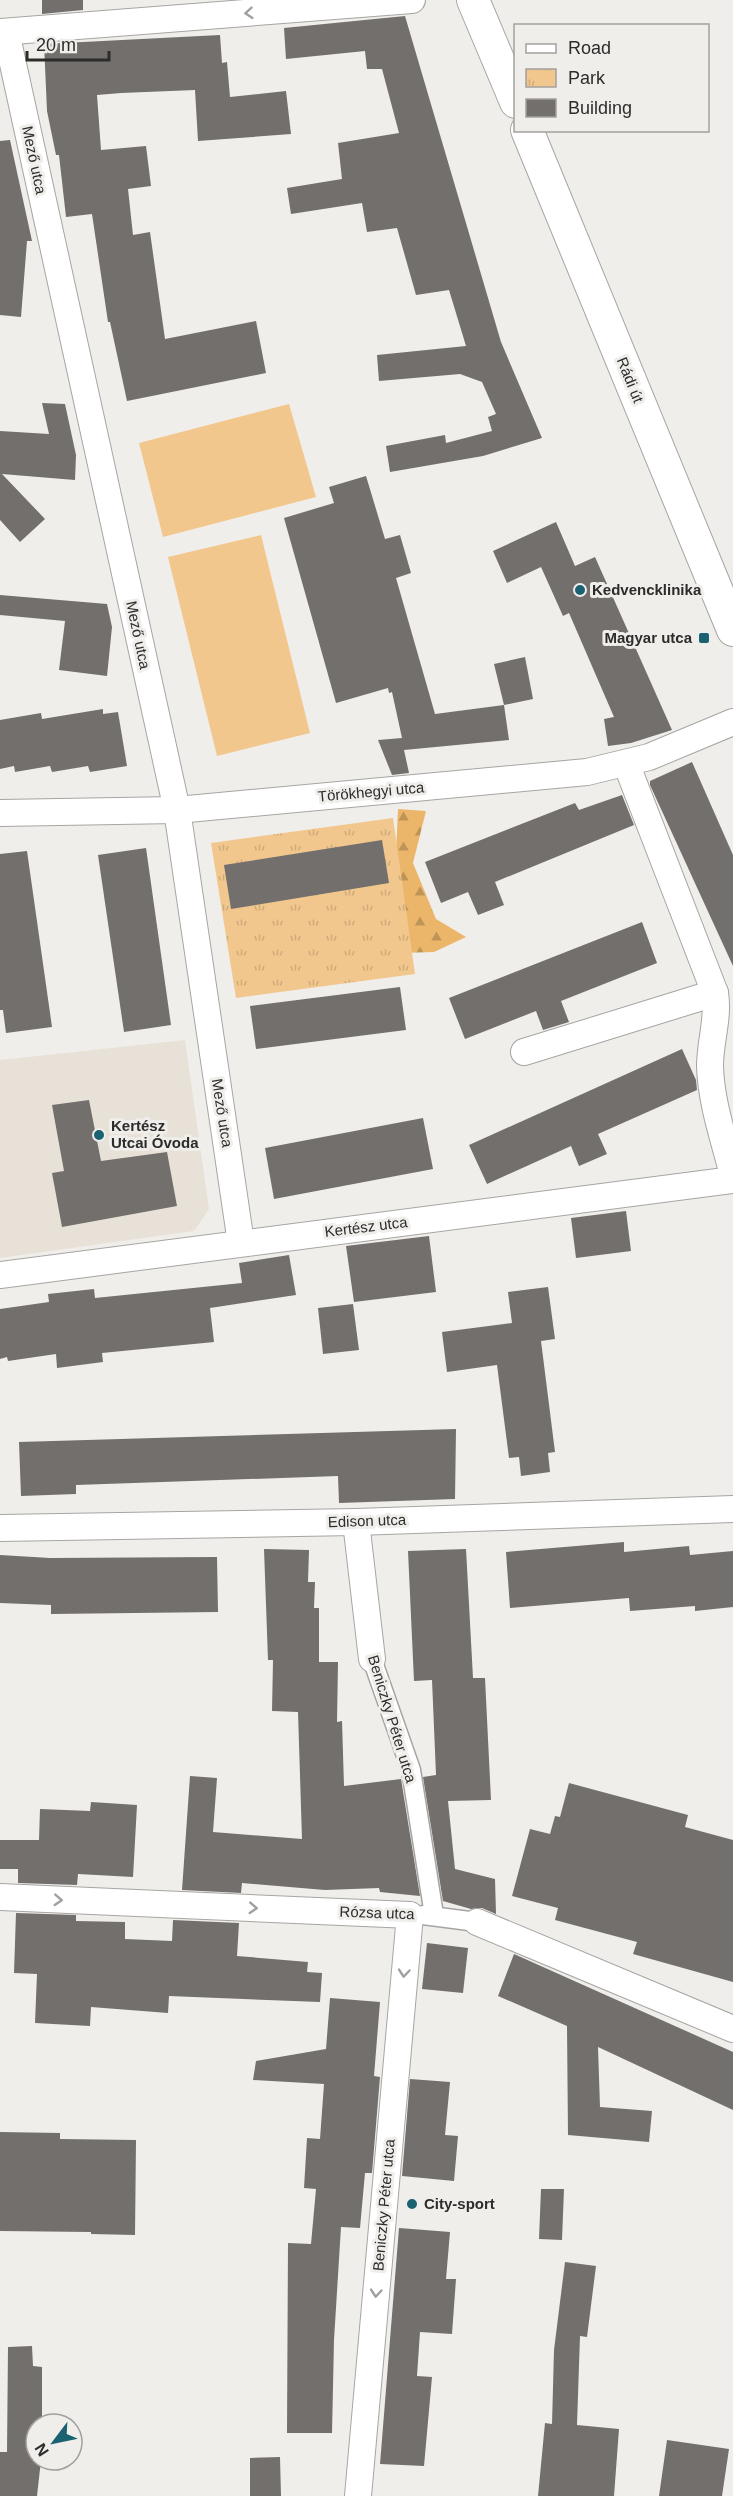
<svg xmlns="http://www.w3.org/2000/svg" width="733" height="2496" font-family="Helvetica,sans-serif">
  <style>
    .built { fill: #e8e1d8 }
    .forest { fill: url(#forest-firs) }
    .park { fill: url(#park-tufts) }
    .garden { fill: #f2c78d }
    .building { fill: #726f6d }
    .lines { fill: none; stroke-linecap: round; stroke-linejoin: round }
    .pedestrian-casing { stroke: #a7a5a2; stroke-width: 21 }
    .minor-casing { stroke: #a7a5a2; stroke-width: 28 }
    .tertiary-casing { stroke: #a7a5a2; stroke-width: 34 }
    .pedestrian { stroke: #fff; stroke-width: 18 }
    .minor { stroke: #fff; stroke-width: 26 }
    .tertiary { stroke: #fff; stroke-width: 32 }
    .oneway { stroke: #a0a0a0 }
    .poi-dot { fill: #1a6271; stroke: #f0eeeb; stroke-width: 2 }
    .labels { text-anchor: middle; stroke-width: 6; stroke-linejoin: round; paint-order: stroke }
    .street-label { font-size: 15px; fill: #2d2c2b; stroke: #f0eeeb }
    .poi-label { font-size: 15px; font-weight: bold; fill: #2d2c2b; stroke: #f0eeeb; text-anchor: start }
  </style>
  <defs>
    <pattern id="forest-firs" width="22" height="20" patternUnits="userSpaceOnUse" patternTransform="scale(1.5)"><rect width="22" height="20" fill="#ebb66a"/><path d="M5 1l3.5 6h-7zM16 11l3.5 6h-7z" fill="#bf9457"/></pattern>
    <pattern id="park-tufts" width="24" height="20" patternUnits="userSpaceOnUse" patternTransform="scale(1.5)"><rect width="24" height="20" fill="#f2c78d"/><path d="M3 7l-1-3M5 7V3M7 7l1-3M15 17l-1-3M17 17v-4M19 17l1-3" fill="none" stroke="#d0ab7a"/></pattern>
  </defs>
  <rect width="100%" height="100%" fill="#f0eeeb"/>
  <polygon class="built" points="185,1040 209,1209 194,1231 0,1258 0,1060"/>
  <polygon class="forest" points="398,809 426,811 413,863 436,919 466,937 434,952 366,954 394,898"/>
  <polygon class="park" points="393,818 415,974 236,998 211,843"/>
  <g class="garden">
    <polygon points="289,404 316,497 163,537 139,443"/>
    <polygon points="261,535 310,733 217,756 168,557"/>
  </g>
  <g class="building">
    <polygon points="42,0 83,0 83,10 42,14"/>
    <polygon points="405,16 501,342 542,438 483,456 390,472 386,446 445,435 446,443 492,431 488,417 496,414 482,382 460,374 379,381 377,355 466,346 449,290 416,295 397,228 367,232 362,203 291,214 287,188 342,179 338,143 399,133 382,69 367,69 365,51 286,59 284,28"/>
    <polygon points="220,35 222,63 227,62 230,97 286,91 291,134 198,141 195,90 121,93 97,95 101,150 146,146 151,186 128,189 133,235 150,232 165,339 256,321 266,373 127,401 110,322 108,322 92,214 66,217 59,155 56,155 47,111 44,44"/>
    <polygon points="10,140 32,241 27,241 21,317 0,315 0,141"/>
    <polygon points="42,403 65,404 76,455 75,480 2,474 45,519 20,542 0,520 0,431 49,434"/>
    <polygon points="366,476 385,539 400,535 411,573 396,578 435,714 504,705 509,740 404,750 409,773 392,775 378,740 402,738 392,692 389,693 388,688 336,703 284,518 334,503 329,487"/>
    <polygon points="556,522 575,566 595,557 672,730 631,743 608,746 604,719 614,717 569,613 563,616 541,567 507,583 493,551"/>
    <polygon points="0,595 107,604 112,627 107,676 59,670 65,621 0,615"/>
    <polygon points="525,657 533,699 504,705 494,664"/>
    <polygon points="103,709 103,714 118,712 127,766 90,772 88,766 52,772 50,766 15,772 14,766 0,769 0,720 41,713 42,719"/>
    <polygon points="692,762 733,855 733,966 650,785 650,781"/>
    <polygon points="622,795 634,825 495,882 504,905 478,915 468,892 441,903 425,862 575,803 579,810"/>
    <polygon points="382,840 389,883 231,909 224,865"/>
    <polygon points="146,848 171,1025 124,1032 98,855"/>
    <polygon points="27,851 52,1027 6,1033 3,1010 0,1010 0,854"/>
    <polygon points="642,922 657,963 561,1001 569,1022 543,1030 536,1011 465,1039 449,998"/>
    <polygon points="400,987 406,1030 256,1049 250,1006"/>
    <polygon points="682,1049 696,1080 697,1090 598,1134 607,1154 579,1166 571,1146 487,1184 469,1145"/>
    <polygon points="89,1100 101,1161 167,1152 177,1206 62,1227 52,1173 64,1171 52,1105"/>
    <polygon points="423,1118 433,1169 274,1199 265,1148"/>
    <polygon points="626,1211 631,1251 576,1258 571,1218"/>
    <polygon points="429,1236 436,1292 354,1302 346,1246"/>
    <polygon points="289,1255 296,1295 210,1308 214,1342 102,1353 103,1362 57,1368 56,1354 8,1361 7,1357 0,1359 0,1309 49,1302 48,1294 94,1289 95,1298 242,1283 239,1263"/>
    <polygon points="548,1287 555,1339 541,1341 555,1452 548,1453 550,1472 521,1476 519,1457 509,1458 497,1365 447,1372 442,1332 512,1323 508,1292"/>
    <polygon points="353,1304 359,1350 323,1354 318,1308"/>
    <polygon points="456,1429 455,1499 339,1503 338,1476 76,1485 76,1494 21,1496 19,1442"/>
    <polygon points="624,1542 624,1552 689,1546 690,1555 733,1551 733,1607 695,1611 695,1606 630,1611 629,1598 510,1608 506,1552"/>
    <polygon points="264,1549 309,1550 308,1582 315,1582 314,1608 319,1608 319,1662 338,1662 337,1722 342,1721 344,1786 401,1779 420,1896 380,1892 379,1888 325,1890 242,1883 241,1893 182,1890 190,1776 217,1778 213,1832 302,1839 298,1712 272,1711 273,1660 268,1660"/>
    <polygon points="466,1549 473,1678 485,1678 491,1800 448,1801 455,1869 495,1879 496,1914 482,1908 471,1909 443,1901 423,1777 436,1775 432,1680 414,1681 408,1551"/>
    <polygon points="0,1555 50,1558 217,1557 218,1612 51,1614 51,1605 0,1603"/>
    <polygon points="569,1783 688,1815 685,1827 733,1840 733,1982 633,1954 637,1942 555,1920 558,1908 512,1896 530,1829 550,1834 555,1816 560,1817"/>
    <polygon points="91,1802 137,1805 133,1877 78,1874 77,1885 18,1883 18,1869 0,1869 0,1840 39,1840 40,1809 90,1811"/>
    <polygon points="16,1913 76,1915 76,1921 125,1922 125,1939 172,1941 173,1920 239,1923 237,1956 308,1962 307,1972 322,1973 320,2002 169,1996 168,2013 91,2007 90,2026 35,2023 37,1974 14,1973"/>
    <polygon points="427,1943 468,1948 463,1993 422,1989"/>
    <polygon points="514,1954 733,2052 733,2110 598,2047 600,2107 652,2111 649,2142 568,2135 567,2026 498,1996"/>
    <polygon points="330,1998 380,2002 374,2076 380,2077 372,2173 365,2173 360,2228 341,2227 334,2340 332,2433 287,2433 288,2243 311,2244 316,2189 304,2188 307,2138 320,2139 324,2084 253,2080 256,2061 326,2049"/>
    <polygon points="410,2079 450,2082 445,2135 458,2136 454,2181 402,2176"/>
    <polygon points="0,2132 60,2133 60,2139 136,2140 135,2235 91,2234 91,2232 0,2231"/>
    <polygon points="541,2189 564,2189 562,2240 539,2239"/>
    <polygon points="399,2228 450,2232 446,2279 456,2279 452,2334 420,2332 417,2376 432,2377 424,2466 380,2464"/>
    <polygon points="565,2262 596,2266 587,2337 580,2336 577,2425 619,2429 614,2496 538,2496 545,2423 552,2424 554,2350"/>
    <polygon points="32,2346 33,2366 42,2367 42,2424 36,2424 36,2460 41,2460 37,2496 0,2496 0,2452 7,2452 8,2347"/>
    <polygon points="667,2440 729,2449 722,2496 659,2496"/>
    <polygon points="280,2457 281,2496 250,2496 250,2458"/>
  </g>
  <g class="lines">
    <g class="pedestrian-casing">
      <g id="pedestrian">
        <polyline points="372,1659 411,1770 434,1915"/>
        <polyline points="423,1915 477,1922"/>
      </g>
    </g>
    <g class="minor-casing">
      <g id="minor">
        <polyline points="0,32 412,0"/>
        <polyline points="6,32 177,810 241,1243"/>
        <path d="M626,763L715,993C719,1018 710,1041 710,1066C711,1103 724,1139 733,1175"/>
        <polyline points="0,813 177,810 587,772 649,757 733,722"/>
        <polyline points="524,1052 715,993"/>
        <polyline points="0,1275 733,1180"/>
        <polyline points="356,1522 372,1659"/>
        <polyline points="0,1528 356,1522 733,1509"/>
        <polyline points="0,1897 410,1915 358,2496"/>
        <polyline points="477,1922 733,2029"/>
      </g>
    </g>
    <g class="tertiary-casing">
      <g id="tertiary">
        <polyline points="473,0 516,102"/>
        <polyline points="527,130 733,630"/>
      </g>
    </g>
    <use href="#pedestrian" class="pedestrian"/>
    <use href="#minor" class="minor"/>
    <use href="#tertiary" class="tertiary"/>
  </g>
  <defs><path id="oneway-chevron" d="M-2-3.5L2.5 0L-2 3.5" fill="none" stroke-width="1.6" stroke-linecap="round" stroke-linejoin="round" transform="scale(1.5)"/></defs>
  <g class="oneway">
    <use href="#oneway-chevron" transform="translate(249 13) rotate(175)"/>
    <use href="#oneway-chevron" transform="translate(58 1900) rotate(3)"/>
    <use href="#oneway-chevron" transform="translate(253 1908) rotate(3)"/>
    <use href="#oneway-chevron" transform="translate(404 1973) rotate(95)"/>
    <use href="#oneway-chevron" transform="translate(376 2293) rotate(95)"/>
  </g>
  <g class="poi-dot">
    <circle cx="580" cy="590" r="6"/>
    <rect x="698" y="632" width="12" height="12" rx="3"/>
    <circle cx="99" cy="1135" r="6"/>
    <circle cx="412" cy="2204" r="6"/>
  </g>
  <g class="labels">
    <g class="street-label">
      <text transform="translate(34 160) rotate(78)" y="5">Mező utca</text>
      <text transform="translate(630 380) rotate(68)" y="5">Rádi út</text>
      <text transform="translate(138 635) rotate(78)" y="5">Mező utca</text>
      <text transform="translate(371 792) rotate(-5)" y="5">Törökhegyi utca</text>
      <text transform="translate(222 1113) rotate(81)" y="5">Mező utca</text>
      <text transform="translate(366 1227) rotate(-7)" y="5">Kertész utca</text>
      <text transform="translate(367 1521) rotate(-2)" y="5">Edison utca</text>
      <text transform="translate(392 1719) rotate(73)" y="5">Beniczky Péter utca</text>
      <text transform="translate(377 1913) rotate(2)" y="5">Rózsa utca</text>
      <text transform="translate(384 2205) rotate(-85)" y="5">Beniczky Péter utca</text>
    </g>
    <g class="poi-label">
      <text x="592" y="595">Kedvencklinika</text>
      <text x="692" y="643" text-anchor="end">Magyar utca</text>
      <text x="111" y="1131">Kertész<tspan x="111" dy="17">Utcai Óvoda</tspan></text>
      <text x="424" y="2209">City-sport</text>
    </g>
  </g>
  <rect x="514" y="24" width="195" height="108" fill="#f0eeeb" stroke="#a2a09e" stroke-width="1.5"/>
  <rect x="526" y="44" width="30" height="9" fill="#ffffff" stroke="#a2a09e" stroke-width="1.5"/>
  <text x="568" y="54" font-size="18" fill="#2d2c2b">Road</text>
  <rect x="526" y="69" width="30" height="18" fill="url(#park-tufts)" stroke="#a2a09e" stroke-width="1.5"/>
  <text x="568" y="84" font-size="18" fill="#2d2c2b">Park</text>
  <rect x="526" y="99" width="30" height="18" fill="#726f6d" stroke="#a2a09e" stroke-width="1.5"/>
  <text x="568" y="114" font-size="18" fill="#2d2c2b">Building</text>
  <g transform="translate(54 2442) rotate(238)"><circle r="28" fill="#f0eeeb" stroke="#a2a09e" stroke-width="1.5"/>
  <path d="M0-4.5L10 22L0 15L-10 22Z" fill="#1a6271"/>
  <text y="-9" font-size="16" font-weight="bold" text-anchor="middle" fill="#2d2c2b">N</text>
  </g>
  <path d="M27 51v9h82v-9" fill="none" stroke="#2d2c2b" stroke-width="3"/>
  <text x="36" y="51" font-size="18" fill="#2d2c2b" stroke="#f0eeeb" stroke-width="4.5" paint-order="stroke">20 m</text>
</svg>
